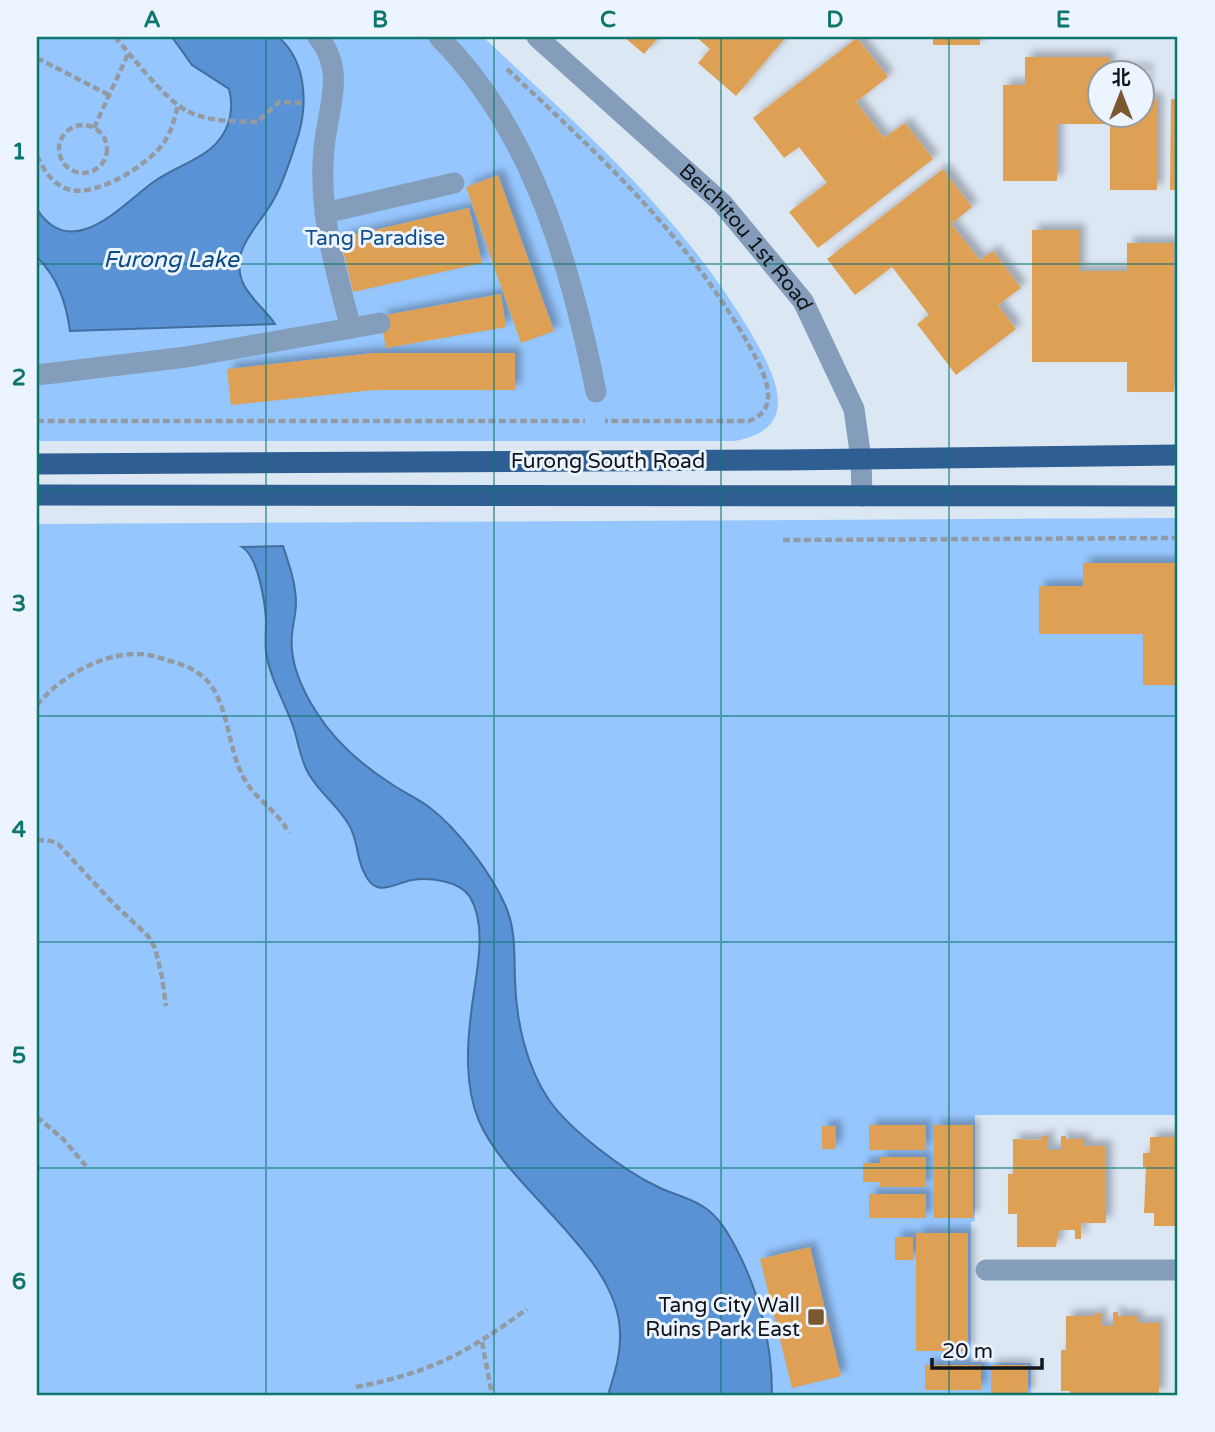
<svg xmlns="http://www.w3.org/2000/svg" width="1215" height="1432" font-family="'Varela Round','Noto Sans SC',sans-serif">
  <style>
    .green { fill: #96c6fe }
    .water { fill: #5993d5; stroke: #436d9d; stroke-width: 2 }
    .building { fill: #dda055; fill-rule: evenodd; filter: url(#shadow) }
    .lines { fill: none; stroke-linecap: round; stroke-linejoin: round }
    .path { stroke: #929ba4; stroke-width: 4.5; stroke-dasharray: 7 3.5; stroke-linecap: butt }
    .minor { stroke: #839dbb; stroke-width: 21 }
    .major { stroke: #2f5e93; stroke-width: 21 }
    .grid { fill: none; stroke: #0f766e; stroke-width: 2; stroke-opacity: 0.55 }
    .poi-dot { fill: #7a5930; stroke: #ecf4ff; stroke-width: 2.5 }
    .labels { text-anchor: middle; stroke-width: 6; stroke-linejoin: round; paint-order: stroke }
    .park-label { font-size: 21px; fill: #124f8d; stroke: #ecf4ff }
    .street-label { font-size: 21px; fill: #111519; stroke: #ecf4ff }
    .poi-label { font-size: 21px; fill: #111519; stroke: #ecf4ff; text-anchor: end }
    .water-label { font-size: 23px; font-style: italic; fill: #0a4a87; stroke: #ecf4ff }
    .neatline { fill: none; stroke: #0f766e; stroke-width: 2.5 }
    .grid-label { font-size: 23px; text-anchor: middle; font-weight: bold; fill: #0f766e }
  </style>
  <defs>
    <filter id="shadow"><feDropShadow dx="6" dy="-6" stdDeviation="3.5" flood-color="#0004"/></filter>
  </defs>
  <rect width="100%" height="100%" fill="#dce7f4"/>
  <g class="green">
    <path d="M37,37H483C583,130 680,213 751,333C774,373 805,429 734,441H37Z"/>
    <polygon points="1178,518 1178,1115 975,1115 975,1221 971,1222 971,1362 1031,1363 1031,1395 37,1395 37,524"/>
  </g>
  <g class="water">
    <path d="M172,37H278C305,59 308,100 299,133C292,155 285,179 274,199C260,226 230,247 242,281C249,298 265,309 275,324L70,331C66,302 58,278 37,257V209C71,263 121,206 152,183C180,162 218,158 229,121C232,110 232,100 229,89L192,65Z"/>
    <path d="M283,546C289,564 296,584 296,603C296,613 293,624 292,634C289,663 302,690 317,713C336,743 363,766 393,785C405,793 418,799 429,807C458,829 492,874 506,907C516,931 514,954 515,980C516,1020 526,1066 549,1100C570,1130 623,1170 656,1186C671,1194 689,1197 704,1207C719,1217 728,1233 736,1248C760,1294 772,1343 772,1395H608C614,1375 621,1355 620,1333C619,1255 510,1192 479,1121C464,1085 467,1043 472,1006C476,973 488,927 470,897C460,881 429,877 412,880C392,884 375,900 363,870C356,855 358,840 349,825C339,807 321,794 310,776C300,761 299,743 293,726C284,701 270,678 266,652C265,641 266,631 266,620C265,602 258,556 242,547Z"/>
  </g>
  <g class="building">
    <polygon points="624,37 659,37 644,54"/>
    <polygon points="696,37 786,37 736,96 698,63 710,49"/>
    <rect x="933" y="37" width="47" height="8"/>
    <polygon points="857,38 888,77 856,102 884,138 905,123 933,159 818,248 789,212 827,183 799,147 784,158 753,118"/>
    <path d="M1025,57H1109V69H1146V99H1157V190H1110V124H1057V181H1003V85H1025ZM1100,74H1142V116H1100Z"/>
    <polygon points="1171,99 1178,99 1178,190 1170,190"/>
    <polygon points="943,169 972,207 951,224 980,260 993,251 1021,288 998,305 1016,329 956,375 917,324 929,315 892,267 855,295 827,259"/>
    <polygon points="498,175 554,331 521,343 466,187"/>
    <polygon points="469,208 482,263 353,292 340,238"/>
    <polygon points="1032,230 1079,230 1079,271 1127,271 1127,243 1174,243 1174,392 1127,392 1127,362 1032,362"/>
    <polygon points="501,294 506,327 386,348 380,316"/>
    <polygon points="374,353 515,353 515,390 374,390 231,405 227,369"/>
    <polygon points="1083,563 1178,563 1178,685 1143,685 1143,634 1039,634 1039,586 1083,586"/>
    <rect x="869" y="1125" width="57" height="25"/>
    <rect x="934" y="1125" width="39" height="93"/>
    <rect x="822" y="1126" width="14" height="23"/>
    <polygon points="1042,1136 1048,1136 1048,1150 1061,1150 1061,1136 1066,1136 1066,1139 1084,1139 1084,1146 1106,1146 1106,1223 1081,1223 1081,1239 1075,1239 1075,1230 1059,1230 1056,1247 1017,1247 1017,1214 1008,1214 1008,1174 1013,1174 1013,1139 1042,1140"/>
    <polygon points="1150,1137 1178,1137 1178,1226 1154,1226 1154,1213 1144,1213 1146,1167 1143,1167 1143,1153 1150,1153"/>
    <polygon points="880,1157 926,1157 926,1187 880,1187 880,1182 863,1182 863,1163 880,1163"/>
    <rect x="869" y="1194" width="57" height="24"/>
    <rect x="916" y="1233" width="52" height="118"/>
    <rect x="895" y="1237" width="18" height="23"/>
    <polygon points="810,1247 841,1376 792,1388 760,1259"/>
    <polygon points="1113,1312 1118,1312 1118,1316 1137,1316 1137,1323 1159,1323 1159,1395 1070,1395 1070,1391 1061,1391 1061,1350 1066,1350 1066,1316 1095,1316 1095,1313 1101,1313 1101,1326 1113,1326"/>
    <rect x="925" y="1365" width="56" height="25"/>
    <rect x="991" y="1365" width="37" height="30"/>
  </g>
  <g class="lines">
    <g class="path">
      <path d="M115,37C133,57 164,99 187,111C209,122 234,121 257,122L279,102L304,103"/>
      <polyline points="37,58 109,95"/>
      <path d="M507,69C596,152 685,233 746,340C759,364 787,407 749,421H605"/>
      <circle cx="83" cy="149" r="24"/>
      <polyline points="94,128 129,52"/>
      <path d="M37,156C44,170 53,186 71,190C99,196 150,164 165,141C172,130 175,117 178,105"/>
      <polyline points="37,421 585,421"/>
      <polyline points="783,540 1178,538"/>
      <path d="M37,705C60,677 101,653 139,654C149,654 160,658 170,661C187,665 205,674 214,690C230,718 229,753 245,780C257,801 276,809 289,833"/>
      <polyline points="37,840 51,841 58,844 111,901 148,936 155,948 162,977 166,1006"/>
      <polyline points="37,1117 63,1139 86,1166"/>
      <polyline points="482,1342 492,1395"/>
      <path d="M356,1387C430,1373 467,1353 527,1309"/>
    </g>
    <g class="minor">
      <path d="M318,37C347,72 327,109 324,149C318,211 335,269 351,328"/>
      <path d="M439,37C532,130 571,266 596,392"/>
      <path id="s1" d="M537,37L722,203L803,301L854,409L861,459L862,496"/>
      <polyline points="325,213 454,183"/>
      <polyline points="37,375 186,357 380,323"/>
      <polyline points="986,1270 1178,1270"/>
    </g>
    <g class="major">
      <polyline points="37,464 784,460 1178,455"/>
      <polyline points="37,495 1178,496"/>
    </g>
  </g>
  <path class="grid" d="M266,37V1395M494,37V1395M721,37V1395M949,37V1395M37,264H1178M37,490H1178M37,716H1178M37,942H1178M37,1168H1178"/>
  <rect class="poi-dot" x="807" y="1308" width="18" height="18" rx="3.5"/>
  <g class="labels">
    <g class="park-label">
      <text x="375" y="245">Tang Paradise</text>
    </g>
    <g class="street-label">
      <text dy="7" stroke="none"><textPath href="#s1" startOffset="290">Beichitou 1st Road</textPath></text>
      <text x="608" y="468">Furong South Road</text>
    </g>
    <g class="poi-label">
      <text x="800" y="1312">Tang City Wall<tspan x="800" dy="24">Ruins Park East</tspan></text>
    </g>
    <g class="water-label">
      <text x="171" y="267">Furong Lake</text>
    </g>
  </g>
  <rect width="1215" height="1432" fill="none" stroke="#ecf4ff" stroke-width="77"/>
  <g transform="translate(1121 94)"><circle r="33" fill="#ecf4ff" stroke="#949ba3" stroke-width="2"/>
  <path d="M0-5L12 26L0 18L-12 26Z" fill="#7a5930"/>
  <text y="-10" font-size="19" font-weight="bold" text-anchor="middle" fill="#111519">北</text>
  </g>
  <path d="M932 1358v10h110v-10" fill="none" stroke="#111519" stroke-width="3.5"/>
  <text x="942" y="1358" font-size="21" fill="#111519" stroke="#ecf4ff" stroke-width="5" paint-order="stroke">20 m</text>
  <rect x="38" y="38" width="1138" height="1356" class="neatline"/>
  <g class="grid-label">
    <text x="152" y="27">A</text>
    <text x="380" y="27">B</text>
    <text x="608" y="27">C</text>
    <text x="835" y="27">D</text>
    <text x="1063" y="27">E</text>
    <text x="19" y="159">1</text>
    <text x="19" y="385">2</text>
    <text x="19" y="611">3</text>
    <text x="19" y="837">4</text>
    <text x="19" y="1063">5</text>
    <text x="19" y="1289">6</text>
  </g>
</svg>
